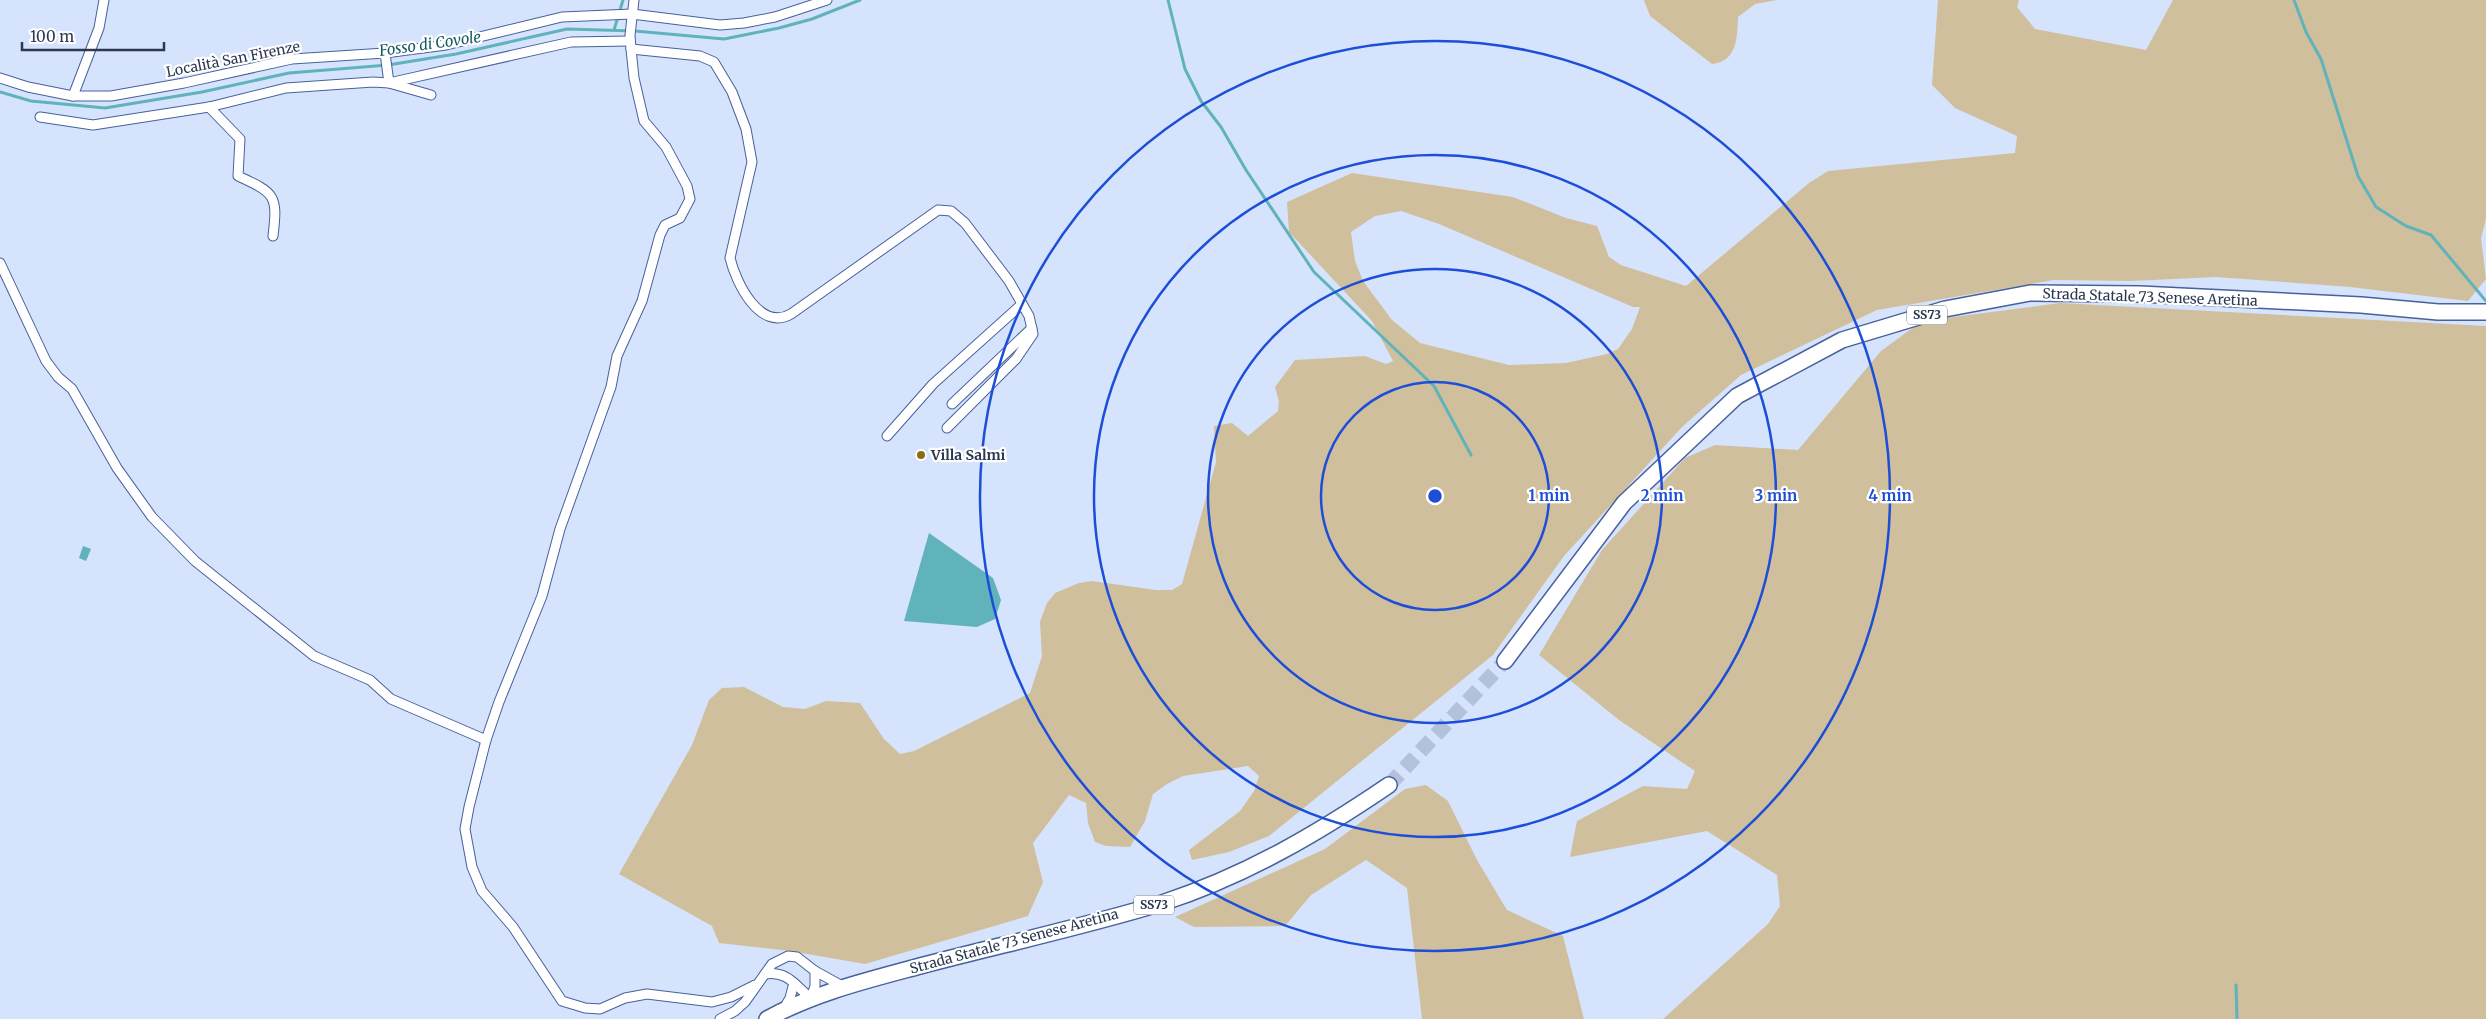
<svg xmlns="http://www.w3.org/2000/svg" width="2486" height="1019" font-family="Merriweather,serif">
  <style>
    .green { fill: #d0bf9c; fill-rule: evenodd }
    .water { fill: #60b2bb }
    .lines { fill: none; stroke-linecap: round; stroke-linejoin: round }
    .stream { stroke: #60b2bb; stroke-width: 3 }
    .primary-tunnel { stroke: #b4c1db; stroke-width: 15; stroke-dasharray: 15 8; stroke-linecap: butt }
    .minor-casing { stroke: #48619b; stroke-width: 11 }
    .primary-casing { stroke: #48619b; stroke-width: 18 }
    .minor { stroke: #fff; stroke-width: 9 }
    .primary { stroke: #fff; stroke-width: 15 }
    .ring { fill: none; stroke: #1d4ed8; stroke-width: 2.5 }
    .poi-dot { fill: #8e6c10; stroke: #fff; stroke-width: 2 }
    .labels { text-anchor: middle; stroke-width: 4.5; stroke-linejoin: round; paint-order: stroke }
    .shield { fill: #fff; stroke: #6b7486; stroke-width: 1 }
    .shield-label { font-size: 12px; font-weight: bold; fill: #2c3852 }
    .street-label { font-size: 14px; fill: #2c3852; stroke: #fff }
    .poi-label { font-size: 14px; font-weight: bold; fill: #2c3852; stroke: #fff; text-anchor: start }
    .water-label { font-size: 15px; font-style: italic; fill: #155b62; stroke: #fff }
    .centre { fill: #1d4ed8; stroke: #fff; stroke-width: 2.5 }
    .ring-label { font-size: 15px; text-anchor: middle; font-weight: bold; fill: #1d4ed8; stroke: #fff; stroke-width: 4.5; stroke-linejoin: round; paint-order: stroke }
  </style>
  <rect width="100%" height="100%" fill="#d6e3fd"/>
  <g class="green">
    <path d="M1644,0H1777L1755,4L1738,17C1737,37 1738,61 1712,64L1650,16Z"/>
    <path d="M1938,0H2019L2017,7L2035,29L2146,50L2173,0H2486V219L2481,238L2486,279L2468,301L2350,287L2216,277L2131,281L2054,280L1877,310L1741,375L1682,427L1564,556L1493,655L1269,836L1229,852L1192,860L1189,850L1240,811L1254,791L1259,776L1248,766L1183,776L1167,784L1153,794L1145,821L1130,847L1106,846L1095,842L1088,823L1086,803L1069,795L1033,843L1043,882L1028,916L865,964L790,951L719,943L712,926L619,874L692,745L709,700L722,688L744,687L783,707L805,709L826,701L860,703L884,739L900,754L914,751L1030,693L1042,656L1040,622L1047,603L1055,593L1079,583L1092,581L1156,590H1172L1182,584L1216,462L1214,426L1232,423L1248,436L1278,411L1279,402L1275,387L1295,360L1365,356L1386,364L1393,361L1372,321L1289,232L1287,202L1352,173L1513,197L1566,218L1597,226L1609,257L1621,265L1686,286L1809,183L1828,171L2015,153L2017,136L1955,108L1932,85ZM1401,211L1439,224L1633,307H1640L1632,329L1618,349L1607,354L1566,363L1509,365L1420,343L1392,320L1363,281L1355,261L1351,232L1375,216Z"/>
    <polygon points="2060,303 2486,326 2486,1019 1663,1019 1768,924 1780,906 1777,875 1707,831 1570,857 1577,821 1643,786 1687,789 1695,771 1619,720 1539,655 1602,550 1685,458 1715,445 1798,450 1881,351 1922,321"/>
    <polygon points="1426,785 1448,801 1477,860 1507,910 1563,936 1584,1019 1422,1019 1407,888 1366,860 1311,895 1285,926 1194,927 1175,917 1325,849 1405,789"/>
  </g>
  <g class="water">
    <polygon points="929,533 993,578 1001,600 995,619 977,627 904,621"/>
    <polygon points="83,546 91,549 86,561 79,558"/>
  </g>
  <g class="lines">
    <g class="stream">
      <polyline points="1168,0 1185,69 1201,101 1221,127 1246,170 1314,272 1434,386 1471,455"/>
      <polyline points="2294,0 2306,32 2321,59 2358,176 2376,207 2406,226 2431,235 2486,301"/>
      <polyline points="614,30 623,0"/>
      <polyline points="0,92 31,101 105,108 202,92 289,73 388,65 456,54 567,29 635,31 724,39 779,28 812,19 860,0"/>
      <polyline points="2236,985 2237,1019"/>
    </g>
    <polyline class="primary-tunnel" points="1389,785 1505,661"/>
    <g class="minor-casing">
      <g id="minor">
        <polyline points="634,0 630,35 631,49 634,78 644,121 666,147 687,186 690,199 680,218 665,225 660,235 642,301 617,356 611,387 560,529 542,596 499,702 486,740 469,807 465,829 472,867 482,891 513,927 562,1001 585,1008 600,1009 625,998 647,994 712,1002 731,997 755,985"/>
        <path d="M631,49L700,56L714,62L732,92L746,129L752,162L730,258C736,283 760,332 791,314L938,210L951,211L965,223L1009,281L1029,316L1033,334L1016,359L947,428"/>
        <polyline points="385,53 389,83 571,42 630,41"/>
        <polyline points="0,78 28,87 73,96 111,96 184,83 292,59 385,53 446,45 562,17 632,14 720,25 744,23 775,17 827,0"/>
        <polyline points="73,96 99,28 104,0"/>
        <path d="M209,107L240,139L238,176C275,193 278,195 273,236"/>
        <polyline points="40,117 93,125 209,107 286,88 373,82 389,83 431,95"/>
        <polyline points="0,263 46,361 58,377 72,389 117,468 152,517 195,561 314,656 370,680 391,699 486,740"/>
        <polyline points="952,404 1032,328"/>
        <polyline points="887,436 933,384 1022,304"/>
        <path d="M765,974C789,971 794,985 811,998L815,986V971"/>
        <polyline points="783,1010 790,998 794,983"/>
        <polyline points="720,1019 735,1011 745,1002 772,964 788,956 797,957 815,971 844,987"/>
      </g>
    </g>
    <g class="primary-casing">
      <g id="primary">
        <polyline points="1505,661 1624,503 1737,396 1842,340 1945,309 2030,293 2140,294 2361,305 2438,312 2486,312"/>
        <path d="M767,1019C814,993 868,980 920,966C1000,945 1083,927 1162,903C1245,876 1317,834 1389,785"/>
      </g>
    </g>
    <use href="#minor" class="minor"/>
    <use href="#primary" class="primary"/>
  </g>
  <g class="ring">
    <circle cx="1435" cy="496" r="114"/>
    <circle cx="1435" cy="496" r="227"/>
    <circle cx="1435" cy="496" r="341"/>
    <circle cx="1435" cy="496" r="455"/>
  </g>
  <circle class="poi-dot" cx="921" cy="455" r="5"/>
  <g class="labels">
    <g class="shield">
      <rect x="1907" y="305.5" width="40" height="19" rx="4"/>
      <rect x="1134" y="895.5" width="40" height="19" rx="4"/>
    </g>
    <g class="shield-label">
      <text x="1927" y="319">SS73</text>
      <text x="1154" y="909">SS73</text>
    </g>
    <g class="street-label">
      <text transform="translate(233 59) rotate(-11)" y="5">Località San Firenze</text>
      <text transform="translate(2150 297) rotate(2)" y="5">Strada Statale 73 Senese Aretina</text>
      <text transform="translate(1014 941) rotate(-15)" y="5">Strada Statale 73 Senese Aretina</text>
    </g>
    <g class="poi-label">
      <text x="931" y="460">Villa Salmi</text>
    </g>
    <g class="water-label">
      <text transform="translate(430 44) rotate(-8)" y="5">Fosso di Covole</text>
    </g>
  </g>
  <circle cx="1435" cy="496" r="8" class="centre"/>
  <g class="ring-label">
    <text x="1549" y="501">1 min</text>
    <text x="1662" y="501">2 min</text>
    <text x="1776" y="501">3 min</text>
    <text x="1890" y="501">4 min</text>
  </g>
  <path d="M22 42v8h142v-8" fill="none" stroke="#2c3852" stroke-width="2.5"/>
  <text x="30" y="42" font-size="15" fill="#2c3852" stroke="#ffffff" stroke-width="4" paint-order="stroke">100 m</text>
</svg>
